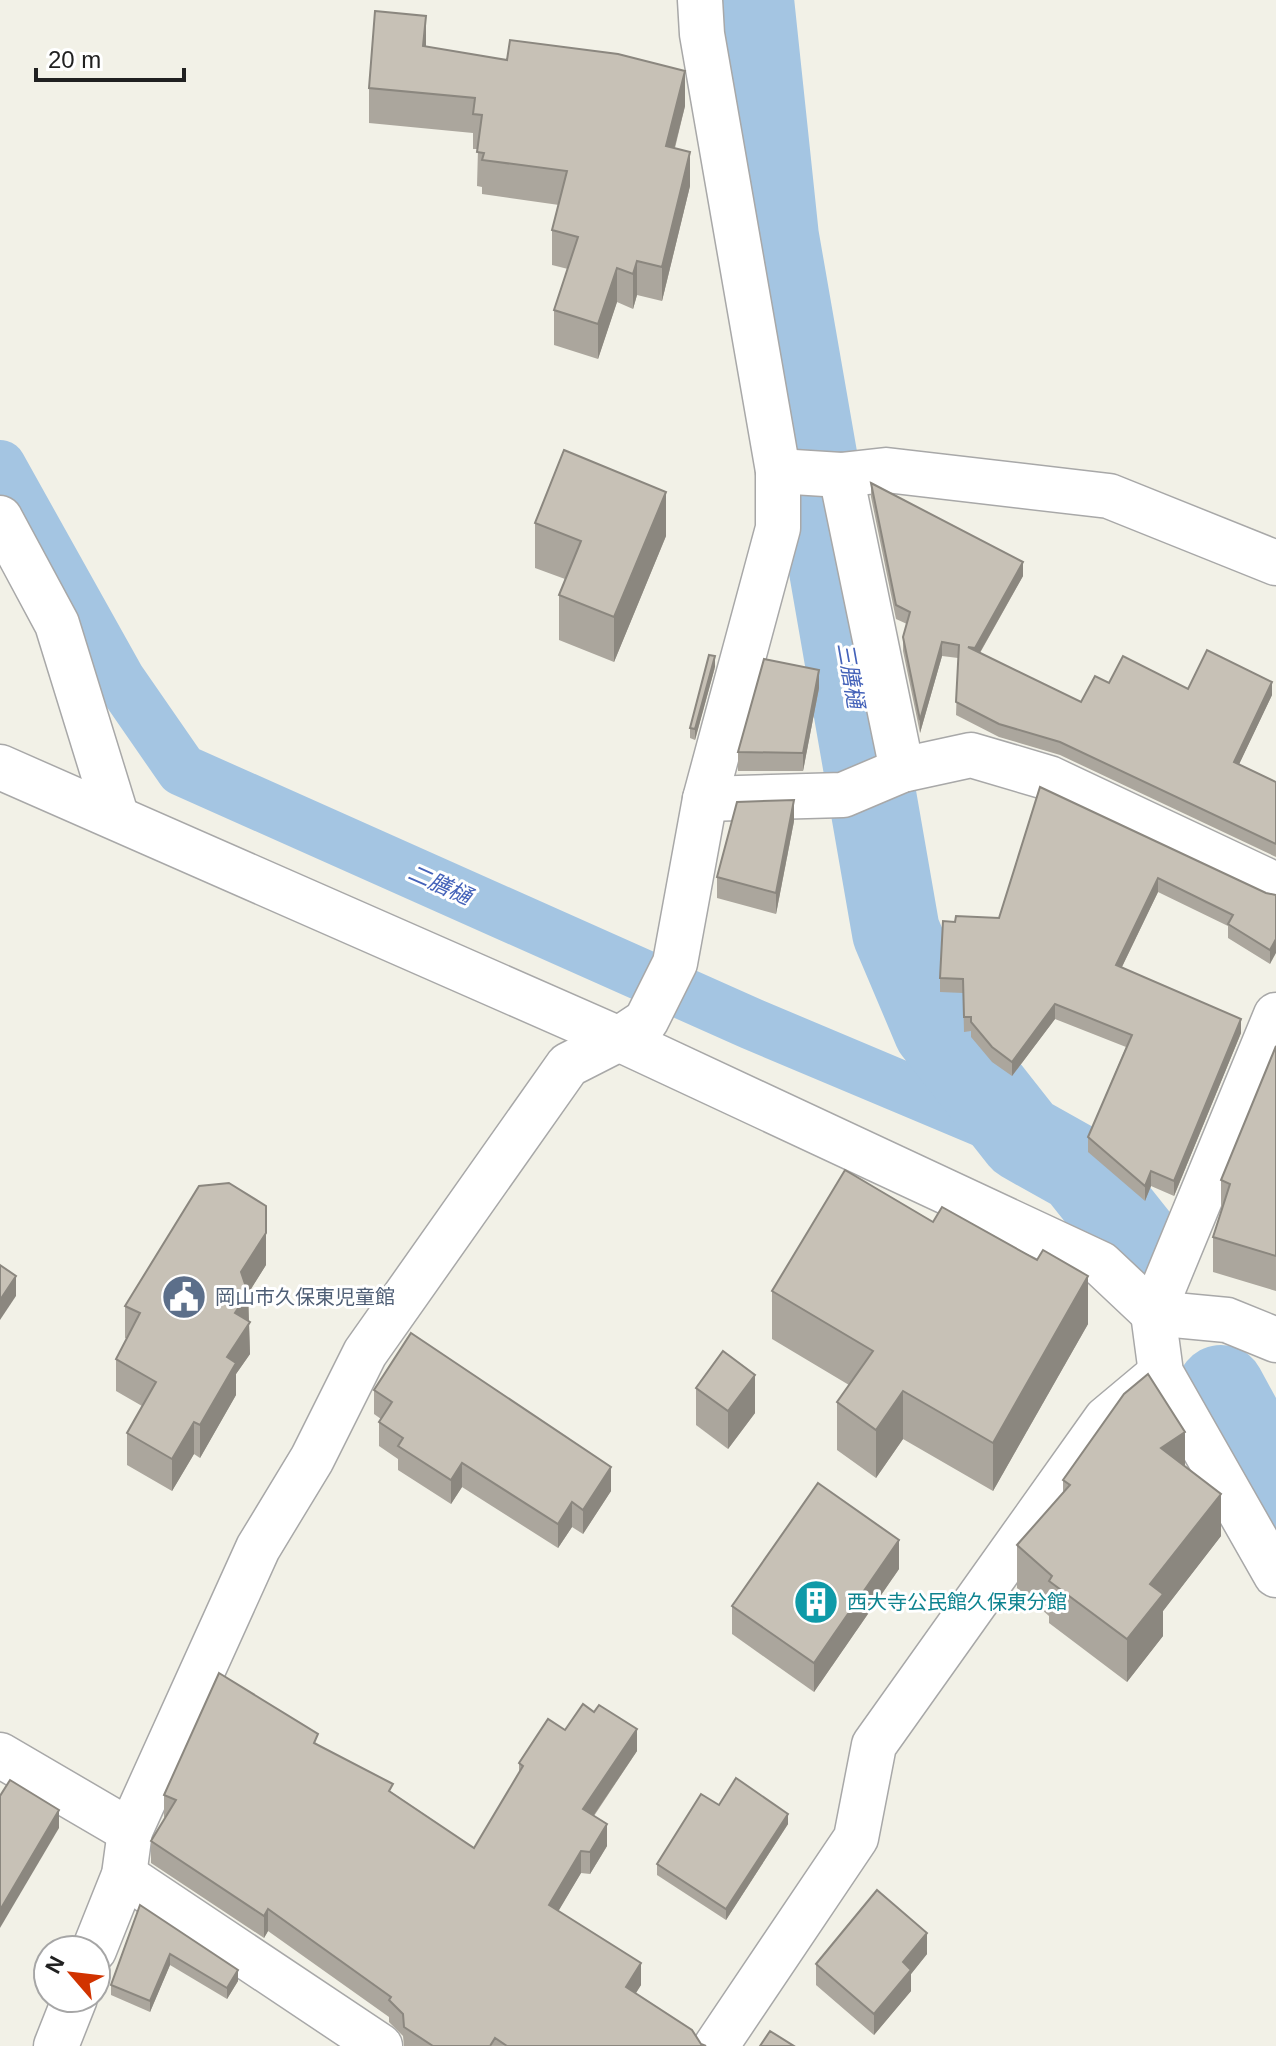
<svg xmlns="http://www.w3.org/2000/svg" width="1276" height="2046" font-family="Arial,'Noto Sans JP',sans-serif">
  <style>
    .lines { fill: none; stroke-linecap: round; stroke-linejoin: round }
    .canal { stroke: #a4c5e2; stroke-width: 52 }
    .river { stroke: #a4c5e2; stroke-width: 88 }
    .street-casing { stroke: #a8a8a8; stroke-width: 47 }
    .street { stroke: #fff; stroke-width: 44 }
    .wall { fill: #aba69d }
    .shaded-wall { fill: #8b877f }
    .building { fill: #c7c1b6; stroke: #8b877f; stroke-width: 2 }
    .labels { text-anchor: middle; stroke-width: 6; stroke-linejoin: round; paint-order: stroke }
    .service-label { font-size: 20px; fill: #4e5e75; stroke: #fff; text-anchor: start }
    .culture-label { font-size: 20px; fill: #0d838f; stroke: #fff; text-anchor: start }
    .water-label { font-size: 22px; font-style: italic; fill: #4462b9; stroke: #fff }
  </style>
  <rect width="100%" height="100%" fill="#f2f1e7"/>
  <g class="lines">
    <polyline class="canal" points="0,466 119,679 182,770 752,1024 1023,1138"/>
    <g class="river">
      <polyline points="750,0 775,237 896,932 937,1029 1023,1138 1080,1170 1150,1258"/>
      <polyline points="1221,1389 1276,1490"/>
    </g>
    <g class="street-casing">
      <g id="street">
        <polyline points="778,471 841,475 886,470 1109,496 1276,563"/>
        <polyline points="841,475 902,770"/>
        <polyline points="0,518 57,624 116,815"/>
        <polyline points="0,767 619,1039 1101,1264 1153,1313 1227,1320 1276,1340"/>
        <polyline points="705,799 843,795 902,770 971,755 1049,778 1276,885"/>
        <polyline points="1276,1015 1153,1313 1161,1373 1276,1575"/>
        <polyline points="0,1755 130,1831"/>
        <polyline points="124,1875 380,2046"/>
        <polyline points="94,1950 124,1875 130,1831 258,1548 312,1459 365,1353 568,1065 619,1039 646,1021 675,963 705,799 778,528 778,471 702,34 700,0"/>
        <polyline points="56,2046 75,1998"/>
        <polyline points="716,2046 856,1838 874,1745 1106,1419 1161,1373"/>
      </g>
    </g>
    <use href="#street" class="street"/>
  </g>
  <g class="wall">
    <polygon points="426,47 685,106 675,148 690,186 662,301 637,295 633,309 617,302 598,359 554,345 554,310 568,269 552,265 552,230 559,205 482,194 482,187 477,186 478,149 473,149 473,133 369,123 369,88"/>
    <polygon points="871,483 1023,576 980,653 1081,702 1109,683 1272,695 1239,764 1276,782 1276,857 1060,755 999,737 956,715 958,658 942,656 920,733 903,651 903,637 907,624 896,619 871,497"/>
    <polygon points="535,523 666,536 614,662 559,640 559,595 565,579 535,568"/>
    <polygon points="715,667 695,740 690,738 690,728"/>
    <polygon points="819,688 803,771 738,771 738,752"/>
    <polygon points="1040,787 1266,893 1276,895 1270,964 1228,938 1228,926 1158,892 1122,967 1241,1033 1174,1196 1151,1186 1145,1201 1088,1152 1088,1137 1126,1047 1055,1019 1012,1076 992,1062 971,1037 971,1031 964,1032 963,993 940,992 940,978 955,922 999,918"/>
    <polygon points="794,821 776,914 717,898 717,877"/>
    <polygon points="1276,1046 1276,1291 1213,1272 1213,1237 1221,1214 1221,1180"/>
    <polygon points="266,1265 248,1293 250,1354 236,1374 236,1395 200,1458 194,1454 172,1491 127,1465 127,1433 142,1406 116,1391 116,1359 127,1339 125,1338 125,1306"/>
    <polygon points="772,1291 1088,1324 993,1491 903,1439 876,1478 837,1450 837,1402 849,1385 772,1339"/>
    <polygon points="696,1388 755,1413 728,1449 696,1425"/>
    <polygon points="374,1390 611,1491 583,1534 572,1527 558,1548 462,1487 451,1504 398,1470 398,1459 379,1446 379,1422 381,1419 374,1414"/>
    <polygon points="1185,1466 1221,1536 1163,1611 1163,1636 1127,1682 1049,1623 1049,1616 1017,1588 1017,1545 1063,1493 1063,1480"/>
    <polygon points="899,1569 814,1692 732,1634 732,1606"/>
    <polygon points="565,1730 637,1751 594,1816 607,1846 590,1874 581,1873 558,1911 641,1985 635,1994 701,2044 706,2046 404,2046 403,2036 389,2022 389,2017 268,1931 264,1938 151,1863 151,1841 165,1818 164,1817 164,1795 318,1745 393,1793 474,1848 519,1773 519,1763"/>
    <polygon points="719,1805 788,1824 726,1920 657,1875 657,1864"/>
    <polygon points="140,1905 238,1981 227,1999 170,1965 150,2012 111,1995 111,1985"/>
    <polygon points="927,1954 911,1974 911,1991 874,2035 816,1985 816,1964"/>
  </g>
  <g class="shaded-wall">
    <polygon points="426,16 426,50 423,46"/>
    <polygon points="685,71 685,106 666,181 666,146"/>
    <polygon points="690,152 690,186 662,301 662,267"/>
    <polygon points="637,261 637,295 633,309 633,274"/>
    <polygon points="617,268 617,302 598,359 598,324"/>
    <polygon points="666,492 666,536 614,662 614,617"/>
    <polygon points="1023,562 1023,576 975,661 975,648"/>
    <polygon points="942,642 942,656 920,733 920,720"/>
    <polygon points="715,656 715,667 695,740 695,729"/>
    <polygon points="819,670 819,688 803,771 803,753"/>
    <polygon points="1272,682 1272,695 1234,775 1234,762"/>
    <polygon points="794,800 794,821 776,914 776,893"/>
    <polygon points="1158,878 1158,892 1116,979 1116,965"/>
    <polygon points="1276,939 1276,953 1270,964 1270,950"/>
    <polygon points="1055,1004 1055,1019 1012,1076 1012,1062"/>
    <polygon points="1241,1019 1241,1033 1174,1196 1174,1181"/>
    <polygon points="1151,1171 1151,1186 1145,1201 1145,1186"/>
    <polygon points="266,1233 266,1265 248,1294 248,1293 250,1354 236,1374 236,1395 200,1458 200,1425 227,1357 241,1272"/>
    <polygon points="16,1276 16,1296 0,1320 0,1300"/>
    <polygon points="1088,1276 1088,1324 993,1491 993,1443"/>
    <polygon points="755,1375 755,1413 728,1449 728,1411"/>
    <polygon points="903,1391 903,1439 876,1478 876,1430"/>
    <polygon points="194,1422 194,1454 172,1491 172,1459"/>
    <polygon points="1185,1432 1185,1475 1161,1448"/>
    <polygon points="462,1463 462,1487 451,1504 451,1480"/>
    <polygon points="611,1467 611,1491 583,1534 583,1510"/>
    <polygon points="1221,1494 1221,1536 1163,1611 1163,1636 1127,1682 1127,1639 1150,1584"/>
    <polygon points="572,1502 572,1527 558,1548 558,1524"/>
    <polygon points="899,1540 899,1569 814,1692 814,1663"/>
    <polygon points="637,1729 637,1751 583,1831 583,1809"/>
    <polygon points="59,1810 59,1828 0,1928 0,1910"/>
    <polygon points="788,1814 788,1824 726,1920 726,1909"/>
    <polygon points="607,1824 607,1846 590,1874 590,1852"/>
    <polygon points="581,1851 581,1873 549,1927 549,1905"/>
    <polygon points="268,1909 268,1931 264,1938 264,1916"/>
    <polygon points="927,1933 927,1954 911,1974 911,1991 874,2035 874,2014 903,1962"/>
    <polygon points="170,1954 170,1965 150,2012 150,2001"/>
    <polygon points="641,1963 641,1985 626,2009 626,1987"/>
    <polygon points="238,1970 238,1981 227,1999 227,1988"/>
  </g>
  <g class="building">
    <polygon points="375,11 426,16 423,46 507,60 510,40 618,54 685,71 666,146 690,152 662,267 637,261 633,274 617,268 598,324 554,310 578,237 552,230 567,171 482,160 484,153 477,152 482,115 473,114 475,98 369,88"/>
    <polygon points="564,450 666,492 614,617 559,595 581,541 535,523"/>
    <polygon points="871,483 1023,562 975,648 968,647 1081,702 1095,676 1109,683 1123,656 1188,689 1207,650 1272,682 1234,762 1276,782 1276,844 1060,742 999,724 956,702 959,645 942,642 920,720 903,637 910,612 896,605"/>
    <polygon points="709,655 715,656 695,729 690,728"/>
    <polygon points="764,659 819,670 803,753 738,752"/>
    <polygon points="1040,787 1266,893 1276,895 1276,939 1270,950 1228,924 1233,915 1158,878 1116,965 1241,1019 1174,1181 1151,1171 1145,1186 1088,1137 1132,1035 1055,1004 1012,1062 992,1047 971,1022 971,1017 964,1017 963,979 940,978 943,921 955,922 956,916 999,918"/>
    <polygon points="794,800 776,893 717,877 737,802"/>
    <polygon points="1276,1046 1276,1256 1213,1237 1230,1184 1221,1180"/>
    <polygon points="845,1170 933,1222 942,1207 1037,1260 1043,1250 1088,1276 993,1443 903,1391 876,1430 837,1402 873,1351 772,1291"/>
    <polygon points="229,1183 266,1206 266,1233 241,1272 248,1293 235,1313 250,1322 227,1357 236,1363 200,1425 194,1422 172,1459 127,1433 156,1382 116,1359 140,1313 125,1306 199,1186"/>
    <polygon points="0,1265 16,1276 0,1300"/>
    <polygon points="411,1333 611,1467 583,1510 572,1502 558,1524 462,1463 451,1480 398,1446 403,1438 379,1422 392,1402 374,1390"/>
    <polygon points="723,1351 755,1375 728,1411 696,1388"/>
    <polygon points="1148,1374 1185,1432 1161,1448 1221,1494 1150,1584 1163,1594 1127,1639 1049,1581 1052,1576 1017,1545 1070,1485 1063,1480 1124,1394"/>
    <polygon points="818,1483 899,1540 814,1663 732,1606"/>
    <polygon points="219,1673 318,1734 314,1743 393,1784 389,1791 474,1848 523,1766 519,1763 548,1719 565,1730 583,1704 594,1712 599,1705 637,1729 583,1809 607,1824 590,1852 581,1851 549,1905 641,1963 626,1987 692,2030 701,2044 706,2046 507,2046 495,2038 490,2046 433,2046 404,2027 403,2014 389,2000 391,1997 268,1909 264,1916 151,1841 176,1800 164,1795"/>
    <polygon points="736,1778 788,1814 726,1909 657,1864 701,1794 719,1805"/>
    <polygon points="10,1780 59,1810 0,1910 0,1796"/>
    <polygon points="877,1890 927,1933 903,1962 911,1970 874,2014 816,1964"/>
    <polygon points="140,1905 238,1970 227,1988 170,1954 150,2001 111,1985"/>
    <polygon points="770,2031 794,2046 760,2046"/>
  </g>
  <defs>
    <g id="civic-disc" transform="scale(2.3)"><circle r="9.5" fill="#5c6f8a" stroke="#fff"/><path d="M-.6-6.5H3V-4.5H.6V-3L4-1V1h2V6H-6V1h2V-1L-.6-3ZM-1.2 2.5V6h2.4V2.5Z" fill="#fff"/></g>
    <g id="building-disc" transform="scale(2.3)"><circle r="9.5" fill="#0f9aa8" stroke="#fff"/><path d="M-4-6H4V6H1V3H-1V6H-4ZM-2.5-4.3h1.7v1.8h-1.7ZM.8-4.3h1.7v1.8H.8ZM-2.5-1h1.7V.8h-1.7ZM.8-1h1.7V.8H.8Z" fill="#fff"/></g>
  </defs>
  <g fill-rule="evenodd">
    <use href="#civic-disc" x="184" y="1297"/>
    <use href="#building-disc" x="816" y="1602"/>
  </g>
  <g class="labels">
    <g class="service-label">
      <text x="215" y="1304">岡山市久保東児童館</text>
    </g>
    <g class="culture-label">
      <text x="847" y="1609">西大寺公民館久保東分館</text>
    </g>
    <g class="water-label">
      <text transform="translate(851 675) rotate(80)" y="8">三膳樋</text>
      <text transform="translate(440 884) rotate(24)" y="8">二膳樋</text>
    </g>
  </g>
  <g transform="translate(72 1974) rotate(298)"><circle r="38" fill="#ffffff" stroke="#a6a6a6" stroke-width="2"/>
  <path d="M0-6L14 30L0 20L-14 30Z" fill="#d13300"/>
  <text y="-12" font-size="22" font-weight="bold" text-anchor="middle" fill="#212121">N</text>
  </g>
  <path d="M36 68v12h148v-12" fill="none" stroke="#212121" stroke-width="4"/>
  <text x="48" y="68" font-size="24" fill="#212121" stroke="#ffffff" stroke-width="6" paint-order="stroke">20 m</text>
</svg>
